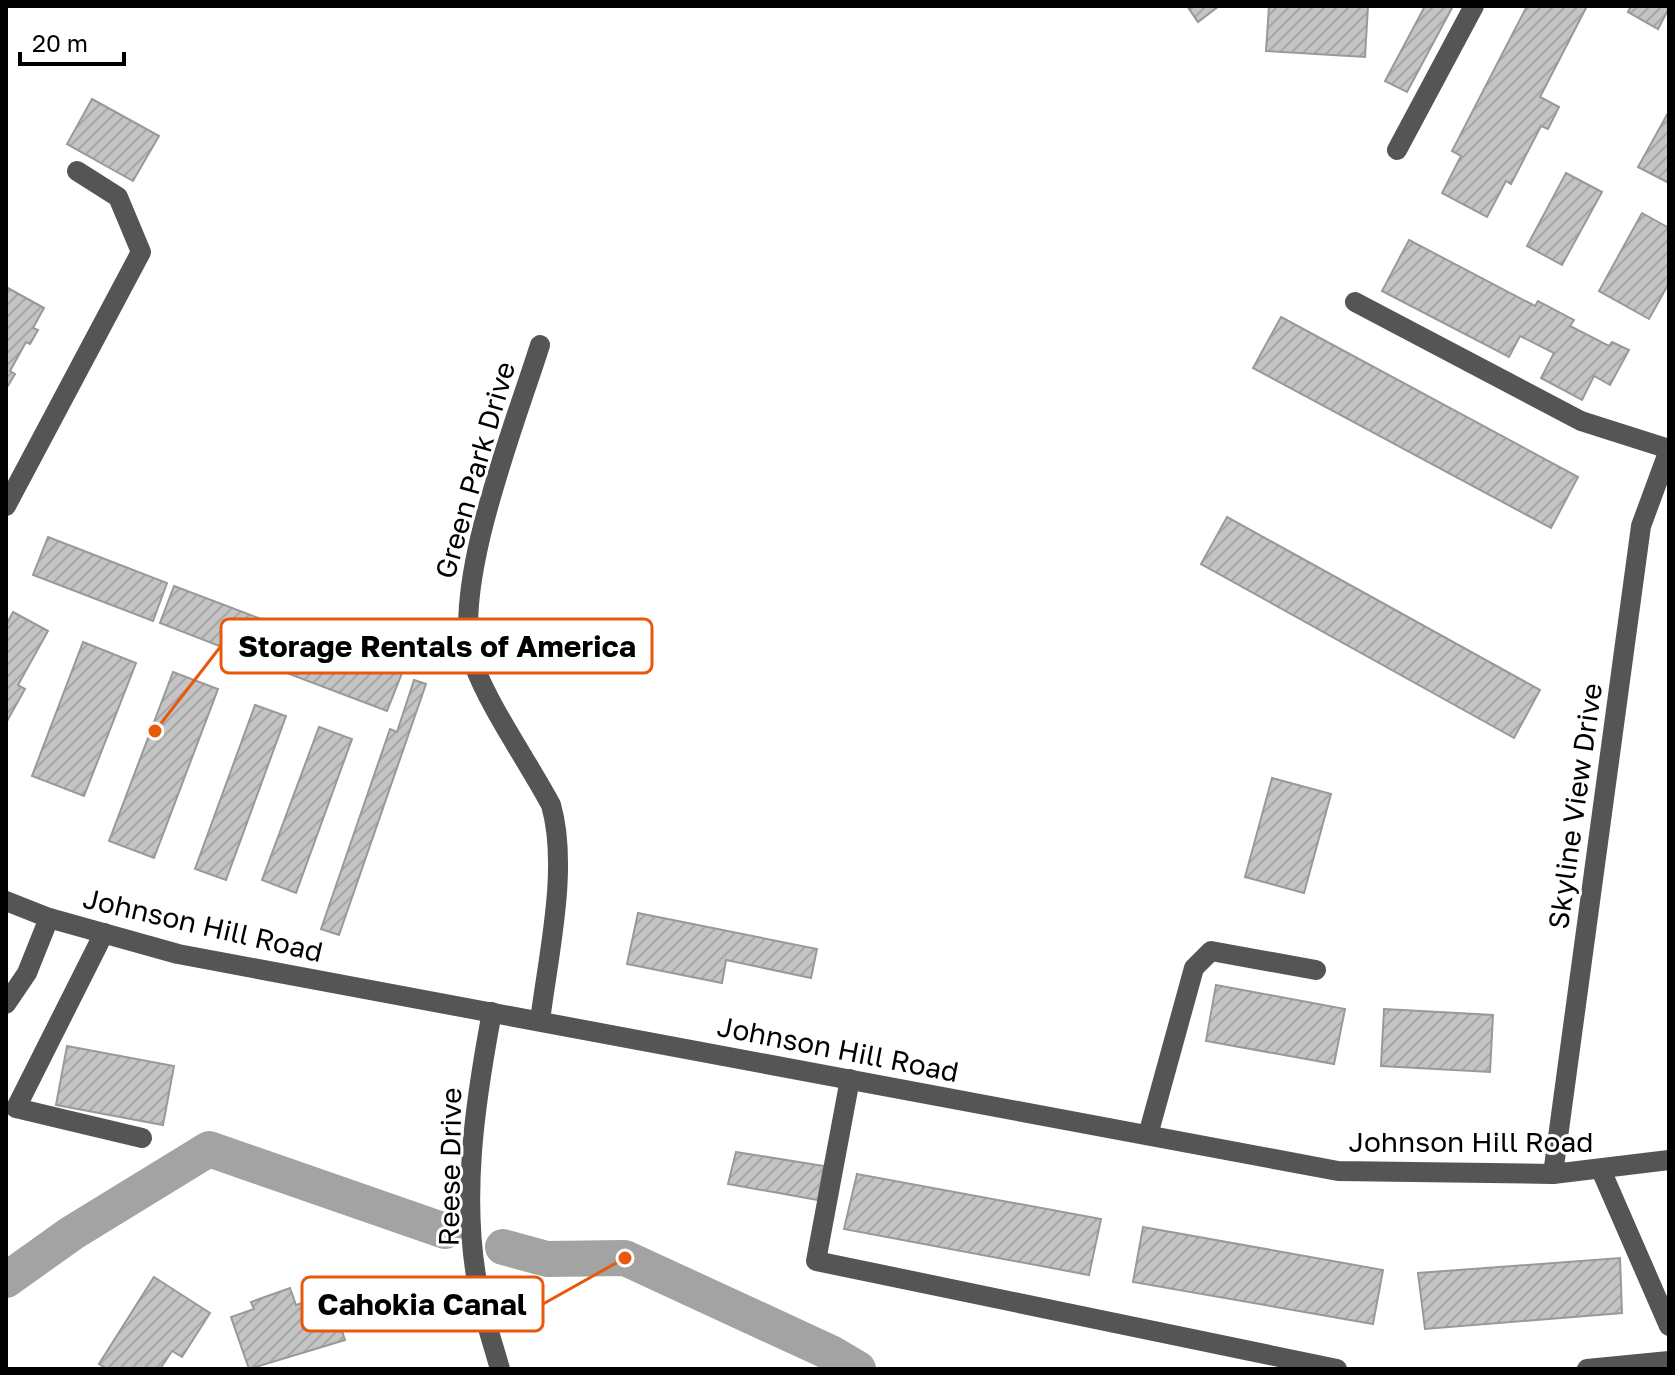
<svg xmlns="http://www.w3.org/2000/svg" width="1675" height="1375" font-family="'Golos Text',sans-serif">
  <style>
    .lines { fill: none; stroke-linecap: round; stroke-linejoin: round }
    .canal { stroke: #a3a3a3; stroke-width: 36 }
    .building { fill: url(#building-hatch); stroke: #999; stroke-width: 2 }
    .minor { stroke: #555; stroke-width: 20 }
    .labels { text-anchor: middle; stroke-width: 6; stroke-linejoin: round; paint-order: stroke }
    .street-label { font-size: 28px; fill: #000; stroke: #fff }
    .leader { fill: none; stroke: #e8590c; stroke-width: 3 }
    .callout-dot { fill: #e8590c; stroke: #fff; stroke-width: 3 }
    .callout { fill: #fff; stroke: #e8590c; stroke-width: 3 }
    .callout-label { font-size: 30px; text-anchor: middle; font-weight: bold; fill: #000 }
  </style>
  <defs>
    <pattern id="building-hatch" width="6" height="6" patternUnits="userSpaceOnUse" patternTransform="scale(2)"><rect width="6" height="6" fill="#c4c4c4"/><path d="M-1 1l2-2M0 6l6-6M5 7l2-2" fill="none" stroke="#a7a7a7"/></pattern>
  </defs>
  <rect width="100%" height="100%" fill="#fff"/>
  <g class="lines">
    <g class="canal">
      <polyline points="503,1247 547,1259 625,1258 831,1353 858,1369"/>
      <polyline points="6,1280 72,1233 209,1149 445,1231"/>
    </g>
  </g>
  <g class="building">
    <polygon points="1187,6 1219,6 1198,22"/>
    <polygon points="1269,6 1368,6 1365,57 1266,51"/>
    <polygon points="1425,6 1453,6 1407,92 1385,81"/>
    <polygon points="1527,6 1587,6 1540,97 1559,107 1548,129 1541,126 1511,184 1506,181 1487,217 1442,193 1461,156 1452,151"/>
    <polygon points="1631,6 1669,6 1669,8 1658,29 1628,12"/>
    <polygon points="92,99 159,136 133,181 67,144"/>
    <polygon points="1669,111 1669,183 1638,167"/>
    <polygon points="1566,173 1602,192 1562,265 1527,246"/>
    <polygon points="1642,213 1669,228 1669,283 1649,319 1599,291"/>
    <polygon points="1409,240 1535,306 1538,301 1574,320 1570,326 1609,346 1612,342 1629,350 1610,385 1594,376 1582,400 1541,378 1554,353 1520,336 1509,357 1382,291"/>
    <polygon points="6,287 44,308 33,328 38,330 30,344 26,342 10,371 15,374 6,389"/>
    <polygon points="1281,317 1578,477 1551,528 1253,368"/>
    <polygon points="1227,517 1540,690 1514,738 1201,564"/>
    <polygon points="48,537 167,583 153,621 33,575"/>
    <polygon points="174,586 285,628 271,666 160,623"/>
    <polygon points="13,612 48,631 18,685 25,689 6,723 6,625"/>
    <polygon points="291,631 402,673 387,711 276,669"/>
    <polygon points="83,642 136,663 84,796 32,776"/>
    <polygon points="173,672 218,689 154,858 109,841"/>
    <polygon points="414,680 426,684 339,935 321,929 390,729 397,732"/>
    <polygon points="255,705 286,716 226,880 195,869"/>
    <polygon points="319,727 352,739 296,893 262,880"/>
    <polygon points="1272,778 1331,794 1304,893 1245,877"/>
    <polygon points="638,913 817,949 811,978 726,960 722,983 627,964"/>
    <polygon points="1216,985 1345,1009 1334,1064 1206,1041"/>
    <polygon points="1384,1009 1493,1015 1490,1072 1381,1066"/>
    <polygon points="67,1046 174,1066 163,1125 56,1105"/>
    <polygon points="736,1152 824,1166 818,1200 728,1184"/>
    <polygon points="857,1174 1101,1219 1089,1275 844,1229"/>
    <polygon points="1143,1227 1383,1270 1373,1324 1133,1282"/>
    <polygon points="1620,1258 1622,1313 1425,1329 1418,1273"/>
    <polygon points="154,1277 210,1313 182,1357 172,1351 160,1369 107,1369 99,1364"/>
    <polygon points="290,1288 296,1305 330,1294 345,1340 249,1369 231,1317 254,1309 251,1302"/>
  </g>
  <g class="lines">
    <g class="minor">
      <polyline points="1397,150 1474,6"/>
      <polyline points="1355,302 1581,421 1669,449"/>
      <path d="M540,345C516,422 448,591 474,665C490,708 528,762 551,805C569,868 548,956 540,1021"/>
      <polyline points="6,506 141,252 118,197 77,171"/>
      <polyline points="6,901 49,918 178,954 1338,1171 1553,1174 1669,1160"/>
      <polyline points="104,933 16,1108 142,1138"/>
      <polyline points="6,1004 27,973 49,918"/>
      <path d="M492,1012C475,1102 460,1201 479,1292C484,1318 493,1344 500,1369"/>
      <polyline points="850,1079 816,1261 1337,1369"/>
      <polyline points="1148,1135 1194,968 1211,951 1316,970"/>
      <polyline points="1601,1170 1669,1326"/>
      <polyline points="1553,1174 1641,526 1669,450"/>
      <polyline points="1587,1369 1669,1361"/>
    </g>
  </g>
  <g class="labels">
    <g class="street-label">
      <text transform="translate(475 470) rotate(-74)" y="10">Green Park Drive</text>
      <text transform="translate(1575 806) rotate(-82)" y="10">Skyline View Drive</text>
      <text transform="translate(203 925) rotate(13)" y="10">Johnson Hill Road</text>
      <text transform="translate(838 1049) rotate(11)" y="10">Johnson Hill Road</text>
      <text x="1471" y="1152">Johnson Hill Road</text>
      <text transform="translate(450 1167) rotate(-89)" y="10">Reese Drive</text>
    </g>
  </g>
  <path class="leader" d="M155 731L221 646M625 1258L543 1304"/>
  <g class="callout-dot">
    <circle cx="155" cy="731" r="8"/>
    <circle cx="625" cy="1258" r="8"/>
  </g>
  <g class="callout">
    <rect x="221" y="619" width="431" height="54" rx="8"/>
    <rect x="302" y="1277" width="241" height="54" rx="8"/>
  </g>
  <g class="callout-label">
    <text x="437" y="657">Storage Rentals of America</text>
    <text x="422" y="1315">Cahokia Canal</text>
  </g>
  <rect width="1675" height="1375" fill="none" stroke="#000000" stroke-width="16"/>
  <path d="M20 52v12h104v-12" fill="none" stroke="#000000" stroke-width="4"/>
  <text x="32" y="52" font-size="24" fill="#000000" stroke="#ffffff" stroke-width="6" paint-order="stroke">20 m</text>
</svg>
